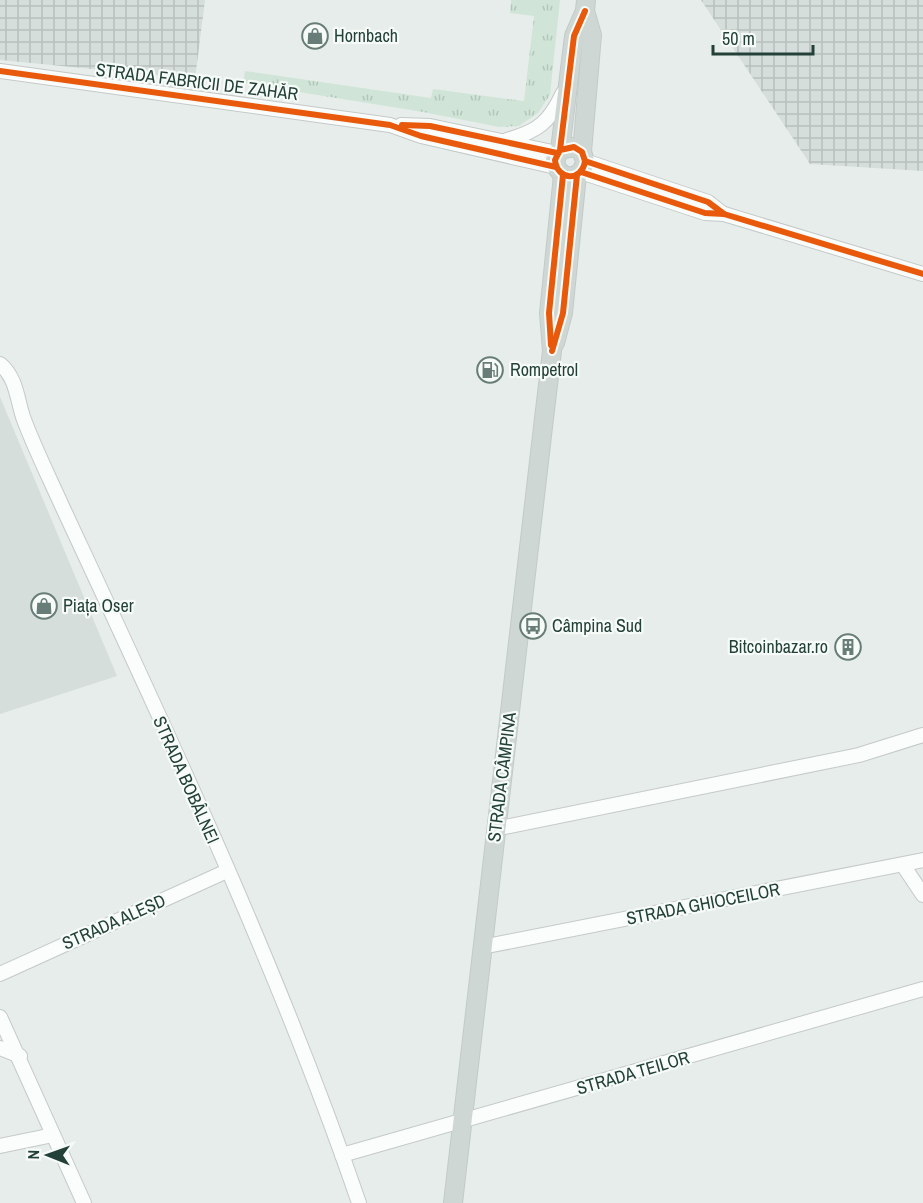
<svg xmlns="http://www.w3.org/2000/svg" width="923" height="1203" font-family="'Archivo Narrow',sans-serif">
  <style>
    .built { fill: #d5deda }
    .industrial { fill: url(#industrial-grid) }
    .grass { fill: url(#grass-tufts) }
    .lines { fill: none; stroke-linecap: round; stroke-linejoin: round }
    .minor-casing { stroke: #c4cac7; stroke-width: 16 }
    .major-casing { stroke: #c2cbc9; stroke-width: 20 }
    .minor { stroke: #fbfcfc; stroke-width: 14 }
    .major { stroke: #cfd7d5; stroke-width: 18 }
    .cycleway-casing { stroke: #f6fbf8; stroke-width: 10 }
    .cycleway { stroke: #e8590c; stroke-width: 6 }
    .labels { text-anchor: middle; stroke-width: 4.5; stroke-linejoin: round; paint-order: stroke }
    .poi-label { font-size: 18px; fill: #244139; stroke: #f6fbf8; text-anchor: start }
    .street-label { font-size: 18px; fill: #244139; stroke: #f6fbf8 }
  </style>
  <defs>
    <pattern id="industrial-grid" width="8" height="8" patternUnits="userSpaceOnUse" patternTransform="scale(1.5)"><rect width="8" height="8" fill="#d5deda"/><path d="M0 4h8M4 0v8" fill="none" stroke="#b7c0bc"/></pattern>
    <pattern id="grass-tufts" width="24" height="20" patternUnits="userSpaceOnUse" patternTransform="scale(1.5)"><rect width="24" height="20" fill="#d0e5d7"/><path d="M3 7l-1-3M5 7V3M7 7l1-3M15 17l-1-3M17 17v-4M19 17l1-3" fill="none" stroke="#b2c6b9"/></pattern>
  </defs>
  <rect width="100%" height="100%" fill="#e7edea"/>
  <polygon class="built" points="0,397 117,676 0,714"/>
  <g class="industrial">
    <polygon points="0,0 205,0 195,79 0,60"/>
    <polygon points="701,0 923,0 923,171 810,164"/>
  </g>
  <polygon class="grass" points="511,0 560,0 550,95 538,113 519,126 499,127 423,112 243,83 245,71 431,98 433,89 524,101 534,16 510,13"/>
  <g class="lines">
    <g class="minor-casing">
      <g id="minor">
        <polyline points="0,71 390,125 421,136 556,167"/>
        <polyline points="401,125 430,126 557,153"/>
        <path d="M507,140C538,131 549,123 563,93"/>
        <polyline points="585,161 708,202 722,213"/>
        <polyline points="581,172 705,213 724,214 923,274"/>
        <path d="M0,364C16,377 17,398 23,417C34,447 49,477 62,506C168,734 277,964 359,1203"/>
        <polyline points="495,829 859,755 923,735"/>
        <polyline points="903,865 923,895"/>
        <polyline points="482,947 923,860"/>
        <polyline points="0,974 227,871"/>
        <polyline points="0,1017 84,1203"/>
        <polyline points="0,1048 20,1056"/>
        <polyline points="0,1146 53,1135"/>
        <polyline points="342,1155 923,989"/>
      </g>
    </g>
    <g class="major-casing">
      <g id="major">
        <path d="M560,150L574,147L582,152L585,161C582,182 557,181 555,160L560,150L574,36L585,11L586,0"/>
        <polyline points="582,152 592,35 585,11"/>
        <polyline points="555,343 563,313 577,175"/>
        <polyline points="453,1203 543,427 552,351 549,313 563,175"/>
      </g>
    </g>
    <use href="#minor" class="minor"/>
    <use href="#major" class="major"/>
    <g class="cycleway-casing">
      <g id="cycleway">
        <polyline points="0,71 390,125 421,136 556,167"/>
        <polyline points="402,125 430,126 557,153"/>
        <path d="M560,150L574,147L582,152L585,161C582,182 557,181 555,160L560,150L574,36L585,11"/>
        <polyline points="585,161 708,202 724,214"/>
        <polyline points="581,172 705,213 724,214 923,274"/>
        <polyline points="551,345 549,313 563,175"/>
        <polyline points="552,351 563,313 577,175"/>
      </g>
    </g>
    <use href="#cycleway" class="cycleway"/>
  </g>
  <defs>
    <g id="shop-ring" transform="scale(1.35)"><circle r="9.5" fill="#f6fbf8" stroke="#687d77" stroke-width="1.5"/><path d="M-5-2.5h2.3a2.7 3.5 0 0 1 5.4 0H5L5.5 6h-11ZM-1.5-2.5h3a1.5 2.3 0 0 0-3 0Z" fill="#687d77"/></g>
    <g id="fuel-ring" transform="scale(1.35)"><circle r="9.5" fill="#f6fbf8" stroke="#687d77" stroke-width="1.5"/><path d="M-5.5-6h7V0h2V4h1.3V-2.5L3-4.5l.8-.8L6-3V5H2.5V1h-1V6h-7ZM-4.2-4.7v3.2H.2V-4.7Z" fill="#687d77"/></g>
    <g id="bus-ring" transform="scale(1.35)"><circle r="9.5" fill="#f6fbf8" stroke="#687d77" stroke-width="1.5"/><path d="M-5-6H5V4H4V6H2V4H-2V6H-4V4H-5ZM-3.5-4V0h7V-4ZM-3.5 1.2v1.5H-2V1.2ZM2 1.2v1.5H3.5V1.2Z" fill="#687d77"/></g>
    <g id="building-ring" transform="scale(1.35)"><circle r="9.5" fill="#f6fbf8" stroke="#687d77" stroke-width="1.5"/><path d="M-4-6H4V6H1V3H-1V6H-4ZM-2.5-4.3h1.7v1.8h-1.7ZM.8-4.3h1.7v1.8H.8ZM-2.5-1h1.7V.8h-1.7ZM.8-1h1.7V.8H.8Z" fill="#687d77"/></g>
  </defs>
  <g fill-rule="evenodd">
    <use href="#shop-ring" x="315" y="36"/>
    <use href="#fuel-ring" x="490" y="370"/>
    <use href="#shop-ring" x="44" y="606"/>
    <use href="#bus-ring" x="533" y="626"/>
    <use href="#building-ring" x="848" y="647"/>
  </g>
  <g class="labels">
    <g class="poi-label">
      <text x="334" y="42">Hornbach</text>
      <text x="510" y="376">Rompetrol</text>
      <text x="63" y="612">Piața Oser</text>
      <text x="552" y="632">Câmpina Sud</text>
      <text x="828" y="653" text-anchor="end">Bitcoinbazar.ro</text>
    </g>
    <g class="street-label">
      <text transform="translate(197 82) rotate(7)" y="6">STRADA FABRICII DE ZAHĂR</text>
      <text transform="translate(502 777) rotate(-83)" y="6">STRADA CÂMPINA</text>
      <text transform="translate(186 780) rotate(66)" y="6">STRADA BOBÂLNEI</text>
      <text transform="translate(703 904) rotate(-11)" y="6">STRADA GHIOCEILOR</text>
      <text transform="translate(114 922) rotate(-24)" y="6">STRADA ALEȘD</text>
      <text transform="translate(633 1073) rotate(-16)" y="6">STRADA TEILOR</text>
    </g>
  </g>
  <g transform="translate(48 1155) rotate(271)" stroke="#f6fbf8" stroke-width="4.5" paint-order="stroke">
  <path d="M0-4.5L10 22L0 15L-10 22Z" fill="#244139"/>
  <text y="-9" font-size="16" font-weight="bold" text-anchor="middle" fill="#244139">N</text>
  </g>
  <path d="M713 45v9h100v-9" fill="none" stroke="#244139" stroke-width="3"/>
  <text x="722" y="45" font-size="18" fill="#244139" stroke="#f6fbf8" stroke-width="4.5" paint-order="stroke">50 m</text>
</svg>
